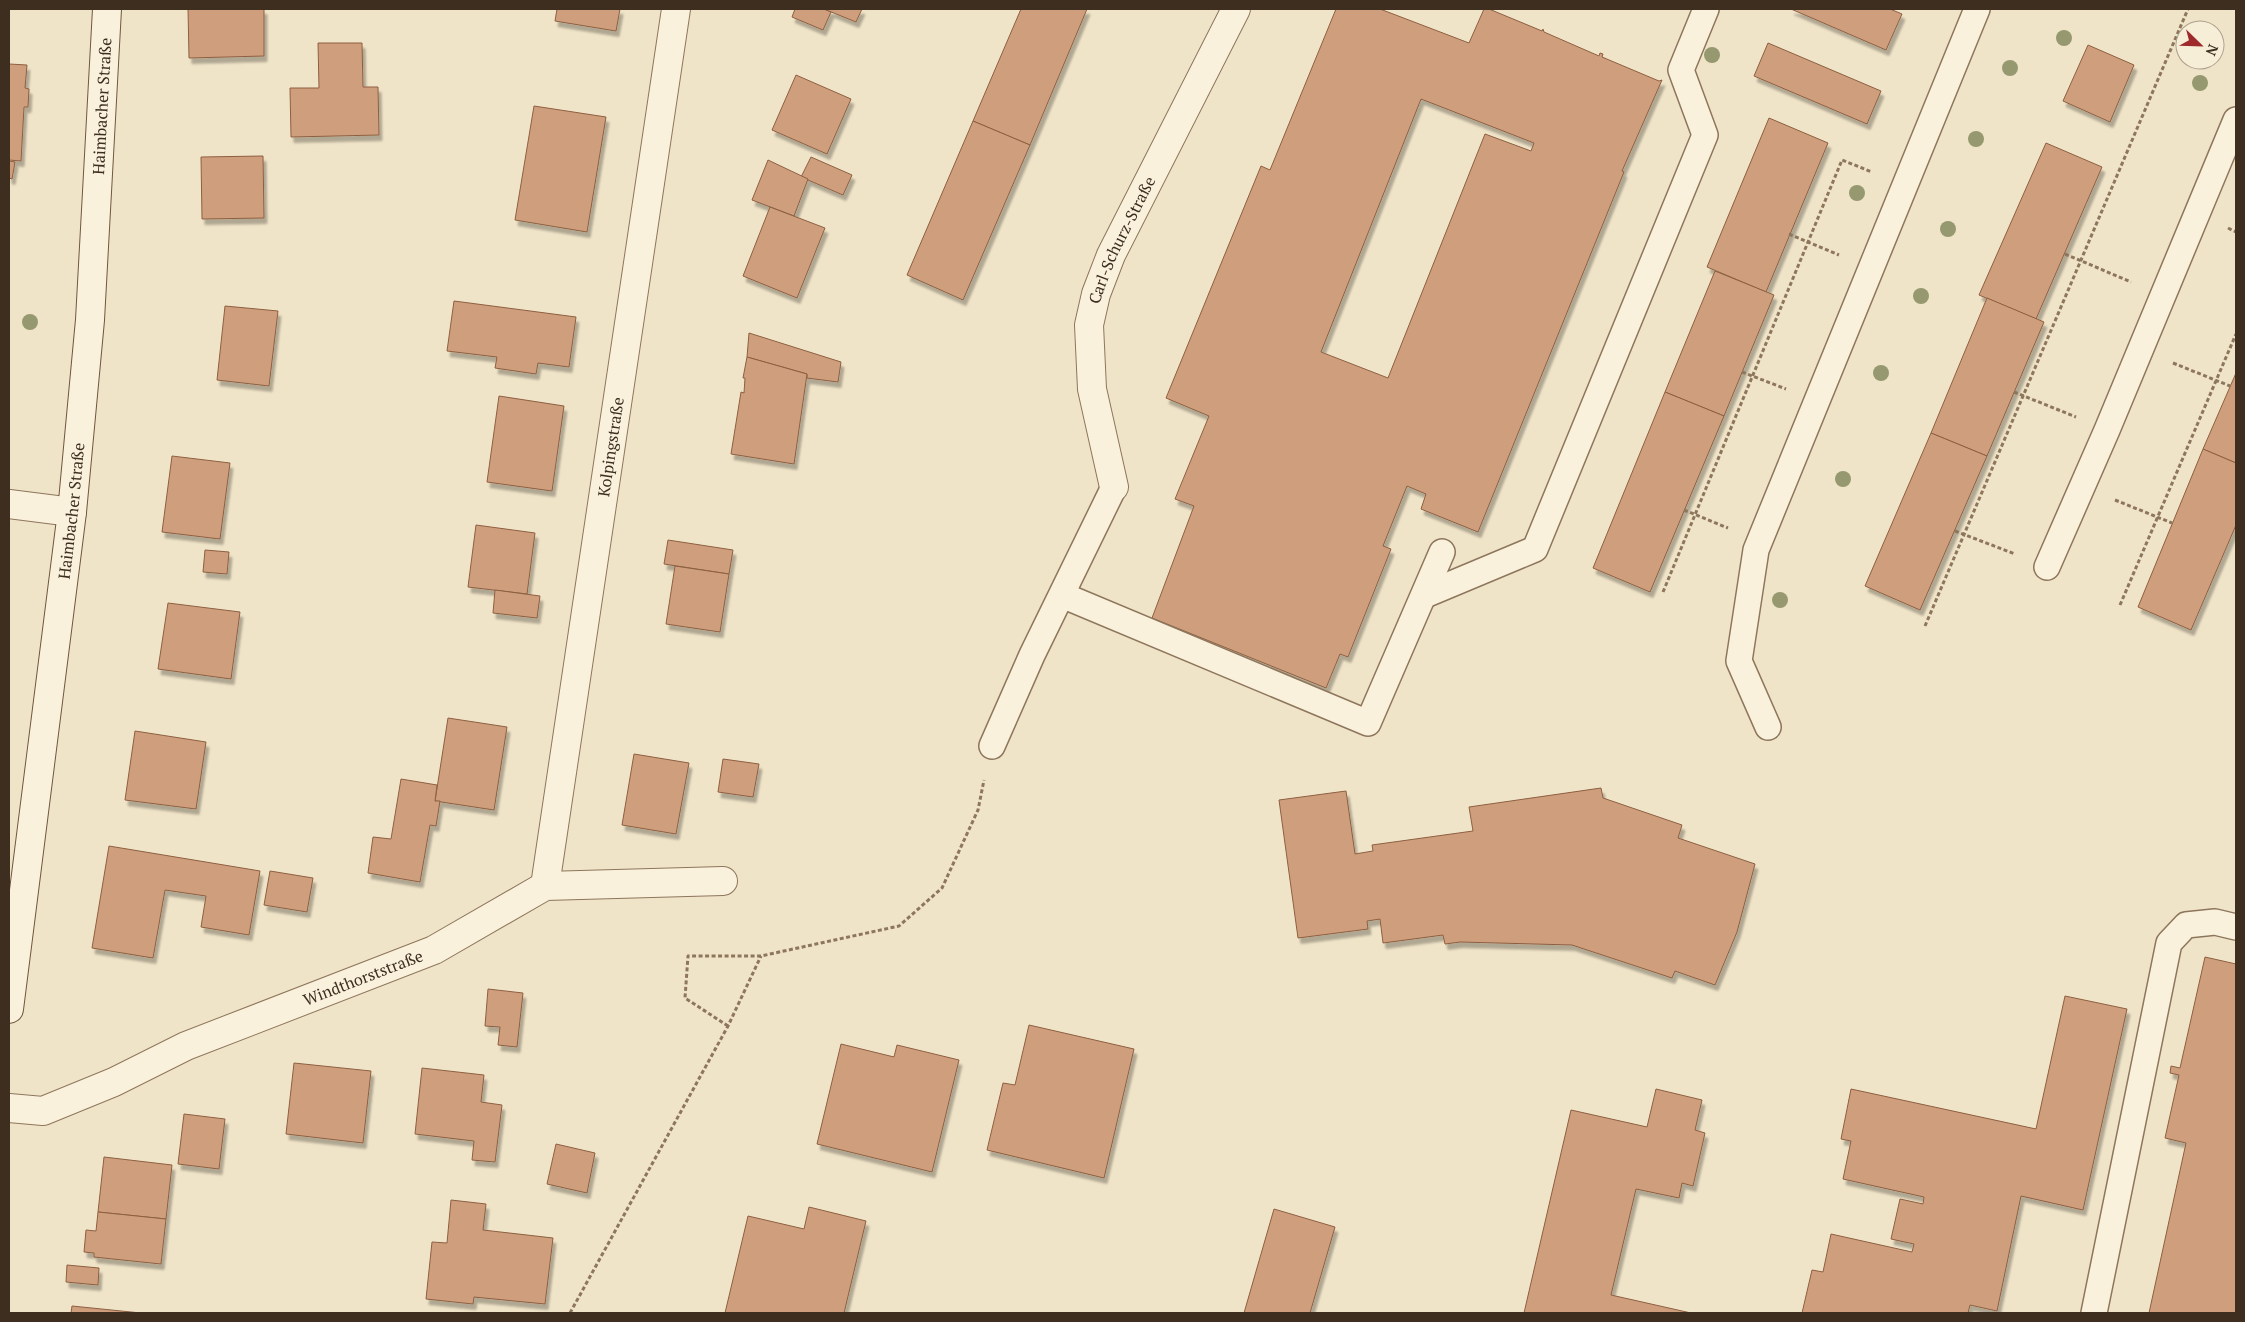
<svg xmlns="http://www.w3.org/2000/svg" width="2245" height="1322" font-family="'PT Serif',serif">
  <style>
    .building { fill: #cf9f7d; stroke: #8d5f41; fill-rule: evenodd; filter: url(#shadow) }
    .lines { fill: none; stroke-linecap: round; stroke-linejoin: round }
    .lane-casing { stroke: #8d765c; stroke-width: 28 }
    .street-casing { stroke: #8d765c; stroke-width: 30 }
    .secondary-casing { stroke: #6f573f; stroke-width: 30 }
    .path { stroke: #8d765c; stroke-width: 3; stroke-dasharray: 4 2.5; stroke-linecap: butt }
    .lane { stroke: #faf1dc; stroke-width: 25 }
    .street { stroke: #faf1dc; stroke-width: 28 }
    .secondary { stroke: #faf1dc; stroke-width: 28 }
    .tree { fill: #96986f }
    .labels { text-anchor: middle; stroke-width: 4; stroke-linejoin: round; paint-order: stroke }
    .street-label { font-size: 16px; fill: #3d2e20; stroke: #f7eed8 }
  </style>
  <defs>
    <filter id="shadow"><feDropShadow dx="3" dy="5.5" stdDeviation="1" flood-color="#0004"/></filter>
  </defs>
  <rect width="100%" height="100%" fill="#f0e4c8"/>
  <g class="building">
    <polygon points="188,9 264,9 264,56 189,58"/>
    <polygon points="557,9 620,9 616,31 555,21"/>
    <polygon points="795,9 824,9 831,12 823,30 792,17"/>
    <polygon points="824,9 862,9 856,22"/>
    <polygon points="1021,9 1087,9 1030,145 973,121"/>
    <path d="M1336,9H1380L1469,43L1484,9H1489L1542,31L1543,29L1544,32L1599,56L1600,53L1603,54L1602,57L1659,81L1662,80L1622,171L1624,172L1478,532L1421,509L1426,494L1407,486L1383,546L1391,549L1348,657L1340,654L1326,688L1152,618L1194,506L1175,499L1209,416L1166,398L1261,166L1270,170ZM1421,99L1534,143L1531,151L1485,134L1388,378L1321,352Z"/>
    <polygon points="1791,9 1890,9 1902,14 1886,50"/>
    <polygon points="318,43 362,43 363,87 378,87 379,135 291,137 290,88 319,88"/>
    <polygon points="1768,43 1881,91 1867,124 1754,76"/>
    <polygon points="2088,45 2134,65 2110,122 2063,101"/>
    <polygon points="9,64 27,65 25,88 29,89 28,107 24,107 21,161 9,160"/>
    <polygon points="796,75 851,99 827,154 772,130"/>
    <polygon points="534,106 606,117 587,232 515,220"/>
    <polygon points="1769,118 1828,143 1766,292 1707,267"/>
    <polygon points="973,121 1030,145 963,300 907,275"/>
    <polygon points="2046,143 2102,167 2036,319 1979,295"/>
    <polygon points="263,156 264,218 202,219 201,157"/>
    <polygon points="811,157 852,175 843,195 801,177"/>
    <polygon points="768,160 808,179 794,216 752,200"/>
    <polygon points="9,161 15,162 12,179 9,178"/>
    <polygon points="770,207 825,228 797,298 743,276"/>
    <polygon points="1715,271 1774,295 1724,416 1665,392"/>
    <polygon points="1987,298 2044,322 1987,456 1931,433"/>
    <polygon points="454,301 576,317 569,367 538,363 536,374 495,368 497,357 447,351"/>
    <polygon points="225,306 278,311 269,386 217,380"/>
    <polygon points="749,333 841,362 838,382 807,378 807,374 747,357"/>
    <polygon points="747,357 807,374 794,464 731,454 741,392 744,393 745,378 743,378"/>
    <polygon points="2236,373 2236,463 2203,449"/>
    <polygon points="1665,392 1724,416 1650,592 1593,568"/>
    <polygon points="499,396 564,406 552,491 487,482"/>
    <polygon points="1931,433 1987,456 1920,610 1865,586"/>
    <polygon points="2203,449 2236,463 2236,525 2191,630 2138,607"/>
    <polygon points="172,456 230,463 220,539 162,532"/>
    <polygon points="476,525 535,533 527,594 468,587"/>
    <polygon points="668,540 733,550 729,574 664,564"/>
    <polygon points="205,550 229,552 227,574 203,572"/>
    <polygon points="675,566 729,574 720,632 666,624"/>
    <polygon points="495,590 540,596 537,618 493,613"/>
    <polygon points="168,603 240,612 231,679 158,669"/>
    <polygon points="448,718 507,727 494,810 435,801"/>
    <polygon points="135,731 206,742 196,809 125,800"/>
    <polygon points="634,754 689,763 676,834 622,825"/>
    <polygon points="723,759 759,764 753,797 718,792"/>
    <polygon points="401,779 437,785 435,801 440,801 436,826 430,825 420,882 368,873 373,837 391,839"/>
    <polygon points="1601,788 1603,798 1682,825 1678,838 1755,864 1737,932 1715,985 1675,971 1672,978 1572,945 1460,942 1445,944 1443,935 1383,943 1380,919 1367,921 1368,929 1298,938 1279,800 1346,791 1355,854 1373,851 1372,845 1473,831 1469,807"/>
    <polygon points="109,846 260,871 249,935 201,927 206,896 165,890 153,958 92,948"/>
    <polygon points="270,871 313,878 307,912 264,905"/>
    <polygon points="2205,957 2236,964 2236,1313 2149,1313 2186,1143 2165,1138 2179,1075 2170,1073 2171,1066 2180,1068"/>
    <polygon points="488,989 523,993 517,1047 498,1045 500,1027 485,1026"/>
    <polygon points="2065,996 2127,1009 2083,1210 2021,1196 1997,1311 1970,1305 1968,1313 1802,1313 1812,1270 1823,1272 1831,1234 1912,1252 1914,1244 1891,1239 1900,1199 1923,1204 1924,1197 1843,1179 1851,1141 1841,1139 1851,1089 2036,1129"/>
    <polygon points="1029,1025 1134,1049 1104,1178 987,1150 1003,1083 1015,1085"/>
    <polygon points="841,1044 894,1057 897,1045 959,1060 932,1172 817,1144"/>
    <polygon points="294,1063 371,1071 363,1143 286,1134"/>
    <polygon points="422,1068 484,1075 481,1102 502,1105 495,1162 472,1160 474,1141 415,1134"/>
    <polygon points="1656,1089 1702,1100 1695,1130 1705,1133 1693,1186 1682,1183 1679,1198 1636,1189 1611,1295 1691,1313 1524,1313 1571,1110 1647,1127"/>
    <polygon points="184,1114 225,1119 219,1169 178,1164"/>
    <polygon points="556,1144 595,1153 587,1193 547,1184"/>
    <polygon points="104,1157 172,1165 166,1219 98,1212"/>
    <polygon points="451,1200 486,1204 483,1230 553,1238 545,1304 474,1297 473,1304 426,1299 432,1242 447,1243"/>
    <polygon points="809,1207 866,1221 844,1313 725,1313 748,1216 804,1229"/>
    <polygon points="1274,1209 1335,1227 1310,1313 1244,1313"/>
    <polygon points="98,1212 166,1219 161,1264 94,1257 94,1253 84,1252 86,1230 96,1231"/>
    <polygon points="67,1265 99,1268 98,1285 66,1282"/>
    <polygon points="72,1306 141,1313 71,1313"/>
  </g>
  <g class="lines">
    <g class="lane-casing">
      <g id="lane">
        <polyline points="2047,567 2107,430 2236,120"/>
        <polyline points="1062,595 1368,723 1442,552"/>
        <polyline points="1425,595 1535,549 1705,135 1681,70 1706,9"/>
        <polyline points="1768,727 1739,661 1756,550 1977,9"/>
        <polyline points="992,746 1032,655 1114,487"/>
        <polyline points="2094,1313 2169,943 2186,925 2215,922 2236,927"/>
      </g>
    </g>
    <g class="street-casing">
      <g id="street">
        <path id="s1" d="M1114,487L1092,389L1089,325L1096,294L1111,255L1236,9"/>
        <polyline points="9,504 72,512"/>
        <path id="s2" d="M545,886L676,9"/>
        <path id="s3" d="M9,1108L43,1111L114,1082L186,1046L434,950L545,886L723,881"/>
      </g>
    </g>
    <g class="secondary-casing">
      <g id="secondary">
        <path id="s4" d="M9,1009L72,512L90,320L107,9"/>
      </g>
    </g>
    <g class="path">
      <polyline points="2228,228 2236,232"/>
      <polyline points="1789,234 1839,255"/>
      <polyline points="2065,254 2131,282"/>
      <polyline points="2173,363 2230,386"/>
      <polyline points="1742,372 1786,389"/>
      <polyline points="2014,392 2076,417"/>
      <polyline points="2115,500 2172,523"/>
      <polyline points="1684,510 1728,528"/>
      <polyline points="1955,531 2015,554"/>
      <polyline points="1663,592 1842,160 1872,172"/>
      <polyline points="2120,605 2236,334"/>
      <polyline points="1925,626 2188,9"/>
      <polyline points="728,1026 685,998 688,956 761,956 899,926 942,888 978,810 984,780"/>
      <polyline points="570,1313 728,1026 761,956"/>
    </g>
    <use href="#lane" class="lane"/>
    <use href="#street" class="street"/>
    <use href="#secondary" class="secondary"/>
  </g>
  <g class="tree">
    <circle cx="2064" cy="38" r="8"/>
    <circle cx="1712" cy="55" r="8"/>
    <circle cx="2010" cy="68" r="8"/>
    <circle cx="2200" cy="83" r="8"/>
    <circle cx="1976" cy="139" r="8"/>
    <circle cx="1857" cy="193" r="8"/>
    <circle cx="1948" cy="229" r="8"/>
    <circle cx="1921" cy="296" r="8"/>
    <circle cx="30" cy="322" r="8"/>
    <circle cx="1881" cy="373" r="8"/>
    <circle cx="1843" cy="479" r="8"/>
    <circle cx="1780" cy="600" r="8"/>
  </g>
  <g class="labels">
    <g class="street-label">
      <text dy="6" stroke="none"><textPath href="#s4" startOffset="908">Haimbacher Straße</textPath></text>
      <text dy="6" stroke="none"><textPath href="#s1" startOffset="256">Carl-Schurz-Straße</textPath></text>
      <text dy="6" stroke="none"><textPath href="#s2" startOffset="444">Kolpingstraße</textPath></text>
      <text dy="6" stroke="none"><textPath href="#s4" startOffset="502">Haimbacher Straße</textPath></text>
      <text dy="6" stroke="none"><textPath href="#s3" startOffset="381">Windthorststraße</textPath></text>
    </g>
  </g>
  <rect width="2245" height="1322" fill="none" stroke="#3d2e20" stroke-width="20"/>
  <g transform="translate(2200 45) rotate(113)"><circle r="24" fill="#f7eed8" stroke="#ada18e"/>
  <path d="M0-4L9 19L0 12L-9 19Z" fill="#9e2a2b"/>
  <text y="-8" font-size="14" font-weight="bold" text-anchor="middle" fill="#3d2e20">N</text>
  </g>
</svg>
